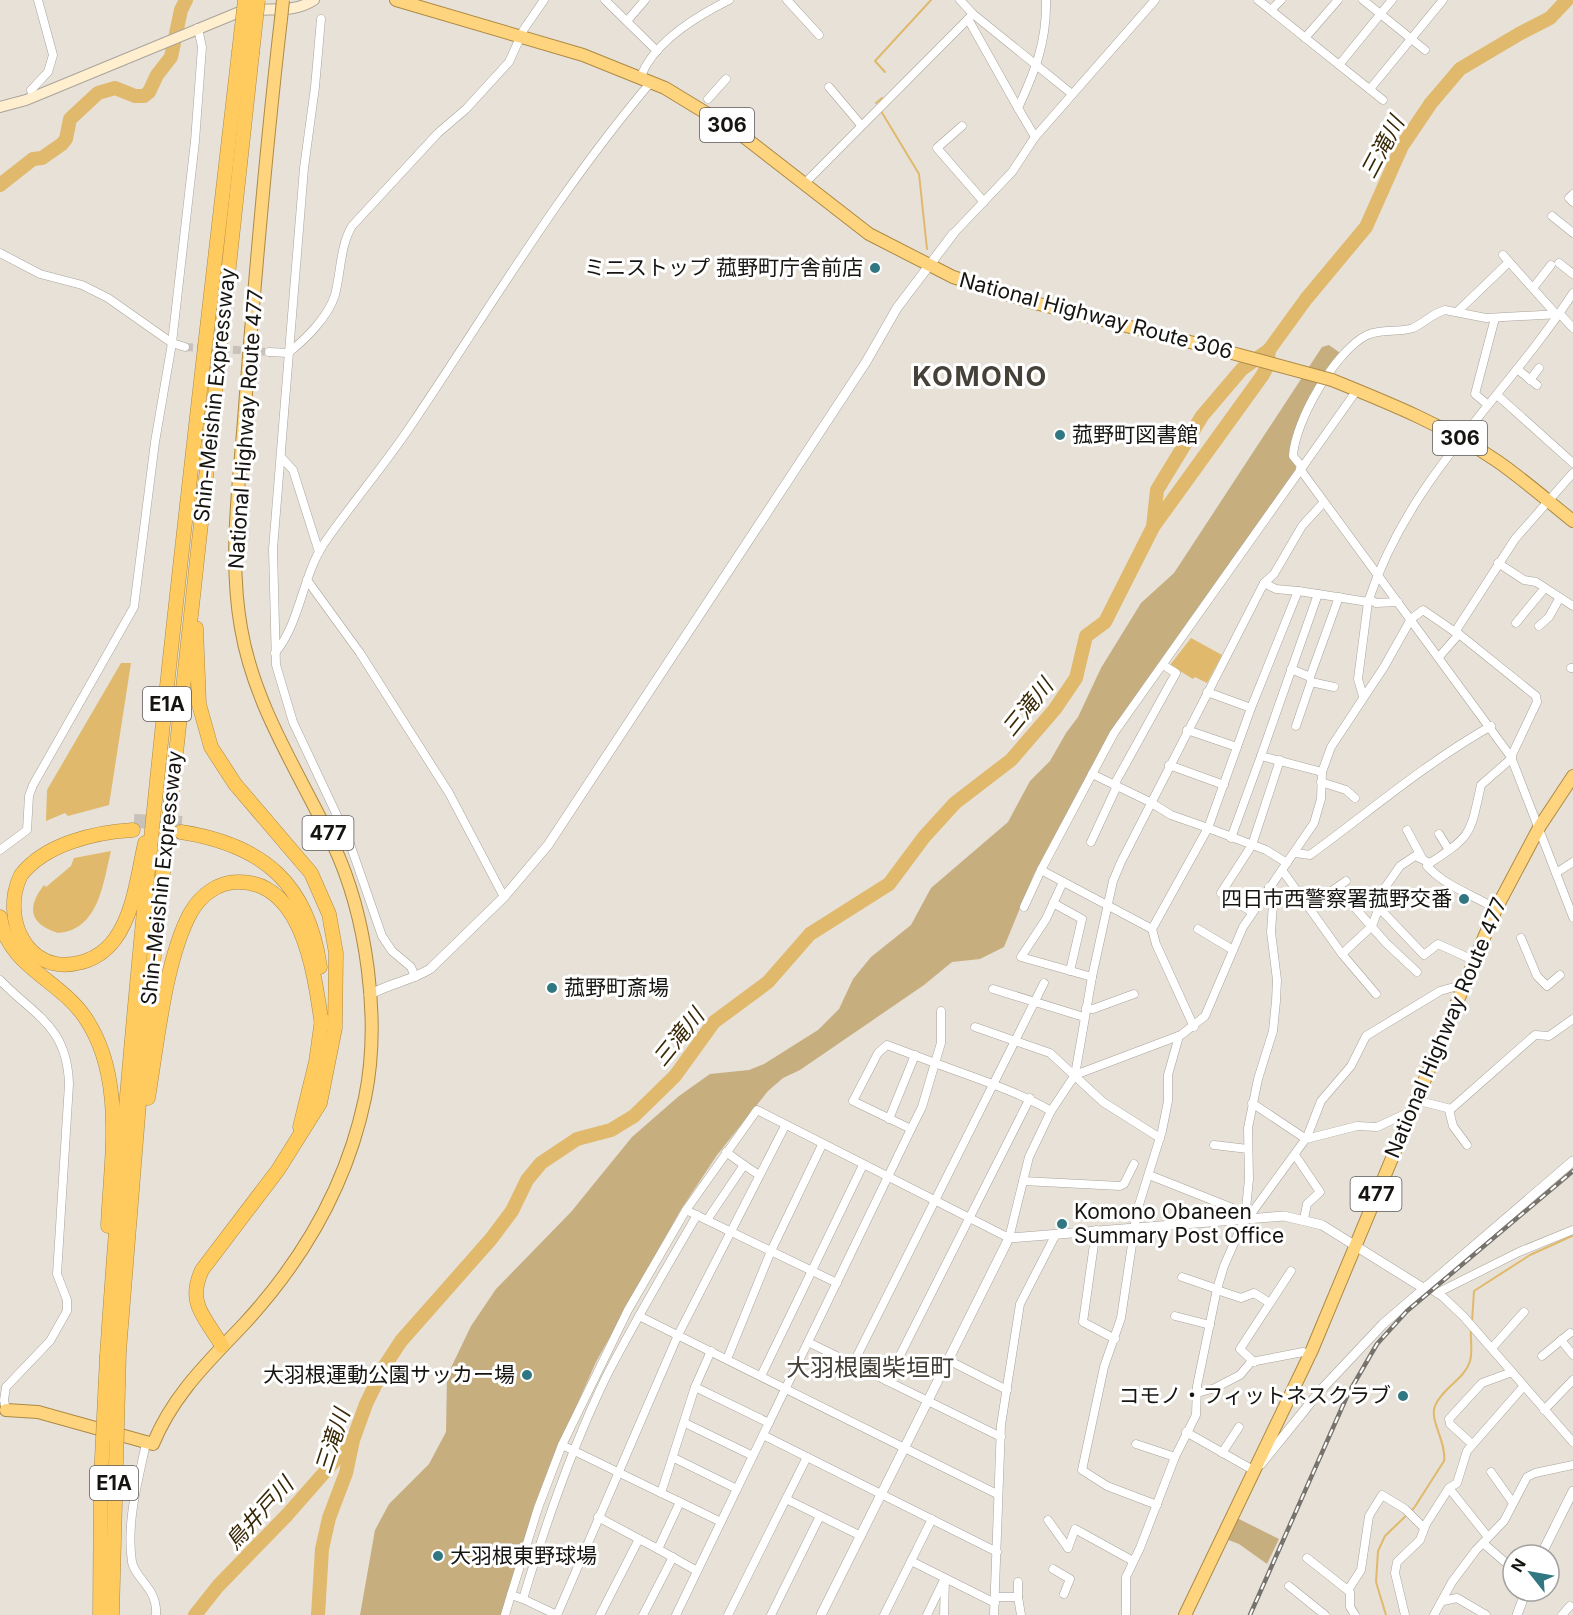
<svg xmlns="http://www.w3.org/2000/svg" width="1573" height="1615" font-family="Inter,'Noto Sans JP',sans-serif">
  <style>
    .green { fill: #c7ae7e }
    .water { fill: #e0b96c }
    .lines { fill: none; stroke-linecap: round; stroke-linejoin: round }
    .stream { stroke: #e0b96c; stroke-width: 2 }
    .river { stroke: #e0b96c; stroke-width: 14 }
    .minor-tunnel { stroke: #c8c2ba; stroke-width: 8; stroke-dasharray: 8 4; stroke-linecap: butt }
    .motorway-tunnel { stroke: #c8c2ba; stroke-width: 14; stroke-dasharray: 14 7; stroke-linecap: butt }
    .minor-casing { stroke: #a9a49b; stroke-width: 9 }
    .tertiary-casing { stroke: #a9a49b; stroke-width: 10 }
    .secondary-casing { stroke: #a9a49b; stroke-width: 12 }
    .trunk-casing { stroke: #ad8a43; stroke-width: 14 }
    .motorway-casing { stroke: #ad8a43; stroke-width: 15 }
    .minor { stroke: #fff; stroke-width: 8 }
    .tertiary { stroke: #fff; stroke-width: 9 }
    .secondary { stroke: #ffefcf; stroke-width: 10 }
    .trunk { stroke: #ffd47e; stroke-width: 12 }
    .motorway { stroke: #ffca5e; stroke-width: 14 }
    .rail-casing { stroke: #76726c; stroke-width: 4.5 }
    .rail { stroke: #fff; stroke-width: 2; stroke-dasharray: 7; stroke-linecap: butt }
    .trunk-bridge-casing { stroke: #ad8a43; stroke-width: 14; stroke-linecap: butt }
    .motorway-bridge-casing { stroke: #ad8a43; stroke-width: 15; stroke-linecap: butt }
    .trunk-bridge { stroke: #ffd47e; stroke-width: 12 }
    .motorway-bridge { stroke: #ffca5e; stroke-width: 14 }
    .poi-dot { fill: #307782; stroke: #fff; stroke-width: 2 }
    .labels { text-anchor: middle; stroke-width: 6; stroke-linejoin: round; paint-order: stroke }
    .shield { fill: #fff; stroke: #5c5a58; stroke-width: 1.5 }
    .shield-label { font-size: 20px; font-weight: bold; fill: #161410 }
    .poi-label { font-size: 21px; fill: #161410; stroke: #fff; text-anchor: end }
    .street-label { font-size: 21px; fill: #161410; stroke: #fff }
    .water-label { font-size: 22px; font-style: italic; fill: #382805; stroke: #fff }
    .quarter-label { font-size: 24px; fill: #454139; stroke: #fff }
    .district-label { font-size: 27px; font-weight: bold; letter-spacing: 1.5px; fill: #454139; stroke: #fff }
  </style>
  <rect width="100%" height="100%" fill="#e7e1d8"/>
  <g class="green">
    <polygon points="1329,345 1343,355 1333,364 1291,452 1297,468 1112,730 1034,874 1004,947 980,959 952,962 924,985 800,1070 783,1078 768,1091 717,1155 680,1211 596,1362 550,1465 501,1615 360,1615 375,1530 389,1504 429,1464 446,1432 447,1376 471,1326 496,1289 571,1212 632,1137 679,1096 710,1074 749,1070 764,1064 818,1030 839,1009 853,979 871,957 911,925 931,888 1008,822 1030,781 1050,761 1066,733 1078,717 1101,668 1141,603 1174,573 1322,347"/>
    <polygon points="1237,1518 1279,1539 1267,1564 1239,1544 1226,1539"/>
  </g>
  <g class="water">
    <polygon points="1191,638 1222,655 1207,683 1195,677 1193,679 1170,665"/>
    <polygon points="121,663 131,663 109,805 68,816 65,813 46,821 47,790"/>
    <path d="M111,851C103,883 99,930 58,933C30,924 26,908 44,885L46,887L71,866L74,858Z"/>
  </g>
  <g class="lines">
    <g class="stream">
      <polyline points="885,72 875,61 931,0"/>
      <polyline points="876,103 882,98"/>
      <polyline points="881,111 919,174 927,249"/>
      <polyline points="1472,1322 1474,1291 1530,1255 1572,1236"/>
      <path d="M1386,1615L1376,1582L1378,1551L1385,1536L1414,1508L1444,1461C1447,1443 1429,1420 1435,1406C1442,1388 1465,1379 1470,1361C1473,1351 1470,1339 1471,1328"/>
    </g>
    <g class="river">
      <polyline points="0,185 33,159 42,158 62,144 66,139 70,119 98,93 115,88 135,96 144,96 149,92 157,75 171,57 181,10 186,0"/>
      <polyline points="1153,527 1157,490 1202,416 1242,369 1269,350 1306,299 1366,227 1402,146 1431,103 1460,69 1519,34 1550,18 1567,0"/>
      <polyline points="195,1615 218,1586 287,1515 352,1441"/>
      <polyline points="318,1615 322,1549 329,1518 346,1473 353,1440 366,1404 384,1367 401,1341 491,1239 512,1211 527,1180 541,1163 577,1139 611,1130 634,1116 675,1076 714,1022 768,982 810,934 889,884 924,837 955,803 1011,760 1055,709 1076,678 1086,636 1105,622 1153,527 1262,376 1267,367 1269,350"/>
    </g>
    <polyline class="minor-tunnel" points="185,347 269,352"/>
    <polyline class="motorway-tunnel" points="134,821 182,823"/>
    <g class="minor-casing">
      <g id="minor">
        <polyline points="605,0 657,51"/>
        <polyline points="787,0 819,35"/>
        <polyline points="960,0 973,14 1072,94"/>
        <polyline points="1258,0 1383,100"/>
        <polyline points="1363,0 1425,50"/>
        <polyline points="1271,10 1281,0"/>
        <polyline points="321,19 315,87 304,168 273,549 276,665 293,722 349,841 382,936 392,951 411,967 415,977"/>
        <polyline points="968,19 1018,108"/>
        <polyline points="627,21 645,0"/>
        <polyline points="1305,38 1338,0"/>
        <polyline points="1339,65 1392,0"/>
        <path d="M641,76C654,42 697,16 729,0"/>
        <polyline points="829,87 861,125"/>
        <polyline points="1370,89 1443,0"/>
        <polyline points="33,97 31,90 48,72 53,55 38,0"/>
        <polyline points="708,99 726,79"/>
        <polyline points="962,126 937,148 984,202"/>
        <path d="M1035,137L1018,108C1035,71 1047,42 1046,0"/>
        <polyline points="803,185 973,14"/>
        <polyline points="1573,194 1569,198 1573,202"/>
        <polyline points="1552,216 1573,233"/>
        <polyline points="953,234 1012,172 1035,137 1155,0"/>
        <polyline points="0,253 40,274 82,285 108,298 172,343 185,347"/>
        <polyline points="1503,255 1555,313"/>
        <polyline points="1559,263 1573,274"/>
        <polyline points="1533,288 1551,265"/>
        <polyline points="1458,311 1509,262"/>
        <path d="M269,352L288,353C306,339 328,317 335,295C341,272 340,246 352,226L438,133L466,109L509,62L524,29L544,0"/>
        <polyline points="1517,369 1537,385"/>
        <polyline points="1530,380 1539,368"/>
        <polyline points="1497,395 1573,463"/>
        <polyline points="1488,405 1475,394 1495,318"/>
        <polyline points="281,457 293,470 319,552"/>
        <path d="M1302,467L1293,456C1295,421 1335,351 1367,335C1382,328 1398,333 1413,328C1424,323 1433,313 1445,310L1486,318L1560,314L1573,328"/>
        <polyline points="1300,469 1511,757 1573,917"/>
        <polyline points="1498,563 1524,580 1536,582 1573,606"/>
        <polyline points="307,580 360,653 449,793 504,897"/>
        <polyline points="1264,583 1276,589 1298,591"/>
        <polyline points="1369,599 1376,603 1398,602"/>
        <polyline points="1516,623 1544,589"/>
        <polyline points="1539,626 1549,617 1559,599"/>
        <polyline points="1459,634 1536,696 1537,702 1511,757"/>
        <path d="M275,653C300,623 302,578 323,545C351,504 384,466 412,424C490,308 560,189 651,82"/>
        <polyline points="1439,657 1459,634 1455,632 1515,539 1573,473"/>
        <polyline points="1571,668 1573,668"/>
        <polyline points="1291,669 1310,677"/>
        <polyline points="1311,682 1334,687"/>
        <polyline points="1207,692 1251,708"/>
        <polyline points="1363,696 1358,679 1368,602"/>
        <polyline points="1296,726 1311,682 1310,677 1339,597"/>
        <polyline points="1187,730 1237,747"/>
        <polyline points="1169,765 1224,785"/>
        <path d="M1322,772L1261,756L1318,594L1368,602C1409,477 1504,399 1573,293"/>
        <polyline points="1092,774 1150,802 1171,815 1208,828 1251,708 1298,591 1318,594"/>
        <polyline points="1321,782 1346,790 1355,798"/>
        <polyline points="1114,785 1176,673 1163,665"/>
        <polyline points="1407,830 1422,858"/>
        <polyline points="1439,834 1449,850"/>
        <polyline points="1231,838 1261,756"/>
        <polyline points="1091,842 1117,786"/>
        <polyline points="0,850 27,830 29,796 33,785 134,607 155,442 172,343 195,141 202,47 198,28"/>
        <path d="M1296,853L1310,855C1370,811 1426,763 1491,726"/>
        <path d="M1430,863C1473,835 1470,834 1481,785L1512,758"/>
        <polyline points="1282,870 1342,954 1376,994"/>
        <polyline points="1556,873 1573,862"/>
        <polyline points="1063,882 1046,919 1021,957 1092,977"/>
        <polyline points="1386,890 1403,904"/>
        <polyline points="1349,901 1386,943 1417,972"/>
        <polyline points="1053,903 1082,919 1070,971"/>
        <polyline points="1024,907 1041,870"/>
        <polyline points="1309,907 1346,881"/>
        <polyline points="1252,912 1221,893 1252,845 1280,760"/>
        <polyline points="1152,929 1041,870 1114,733 1357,390"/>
        <polyline points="1198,929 1233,950"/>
        <polyline points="1521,938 1537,976 1547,986 1560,975"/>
        <polyline points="1342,954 1372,926 1378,910"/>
        <path d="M1473,960L1438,944L1424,955L1384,913L1378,910L1386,890L1384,889L1400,866L1415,856L1430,863L1427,866C1446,887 1472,894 1496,909"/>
        <path d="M0,980C36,1017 67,1026 69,1084L57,1274L67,1300V1311L50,1341L6,1387L4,1400L6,1410"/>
        <polyline points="993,989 1084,1017"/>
        <polyline points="1086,1008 1093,1009 1134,994"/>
        <polyline points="975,1027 1050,1053 1103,1102 1160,1138"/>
        <polyline points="1194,1027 1156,944 1152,929 1208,828 1266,850 1287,863"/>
        <polyline points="1075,1075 1092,977 1113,881 1121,862 1264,583 1274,574 1302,526 1324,502"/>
        <polyline points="1415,1100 1451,1109 1535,1035 1549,1036 1573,1019"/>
        <polyline points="1252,1103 1306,1139 1357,1126 1377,1127 1403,1115 1409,1115"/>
        <polyline points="1449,1110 1453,1126 1467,1145"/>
        <polyline points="889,1119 915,1055"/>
        <polyline points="911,1129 853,1101 878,1053 887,1045 935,1063 941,1043 941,1011"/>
        <polyline points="1214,1145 1248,1149"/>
        <polyline points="726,1152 744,1165"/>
        <polyline points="1295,1155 1320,1192 1307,1204 1304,1219"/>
        <polyline points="1149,1175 1245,1213"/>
        <polyline points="1023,1181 1120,1186 1124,1184 1134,1164"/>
        <polyline points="1248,1218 1307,1137 1321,1101 1351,1066 1366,1036 1440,991 1454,987 1461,989"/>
        <polyline points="707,1220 744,1165 759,1175"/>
        <polyline points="1096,1230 1083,1322 1115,1339"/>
        <polyline points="1182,1277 1217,1289"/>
        <polyline points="837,1283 686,1210 757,1110 1009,1238 1029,1157 1051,1111 1075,1075 1181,1035 1205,1016 1243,927 1314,823 1321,799 1322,772 1331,747 1384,667 1411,619 1423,610 1455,632"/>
        <polyline points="1426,1286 1443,1297 1464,1317 1573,1442"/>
        <polyline points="1217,1290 1241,1298 1254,1293 1270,1303"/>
        <polyline points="1437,1293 1519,1252 1573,1230"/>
        <polyline points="639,1316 997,1494"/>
        <polyline points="1175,1316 1210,1325"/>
        <polyline points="1561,1340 1573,1355"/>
        <polyline points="808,1342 1001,1437"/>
        <polyline points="1492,1348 1524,1312"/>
        <polyline points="1542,1356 1570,1333"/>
        <polyline points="727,1359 771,1251 822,1145"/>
        <polyline points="948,1360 1007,1390"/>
        <polyline points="1254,1362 1240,1349 1291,1271"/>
        <polyline points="853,1364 1044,983"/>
        <polyline points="761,1376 863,1165"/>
        <polyline points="887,1381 1030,1098"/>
        <polyline points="695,1387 769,1423"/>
        <polyline points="1197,1393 1215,1388 1240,1375 1251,1362 1303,1352 1310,1354"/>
        <polyline points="1544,1410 1573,1380"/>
        <polyline points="685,1423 753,1456"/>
        <polyline points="1186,1432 1253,1470"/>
        <polyline points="763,1435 997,1552"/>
        <path d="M146,1443C138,1482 126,1522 132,1562C135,1579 158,1588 156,1615"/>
        <polyline points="1136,1444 1175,1457"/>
        <polyline points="1472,1444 1450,1424 1449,1419 1482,1383 1512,1372"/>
        <polyline points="1222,1453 1239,1427"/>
        <polyline points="674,1458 737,1489"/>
        <polyline points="1491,1472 1513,1503"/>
        <polyline points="1449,1488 1488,1537"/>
        <polyline points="661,1493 562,1445 628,1310 686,1210"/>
        <polyline points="786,1499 861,1536"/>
        <polyline points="680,1502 721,1522"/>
        <polyline points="1157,1505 1107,1486 1082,1470 1104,1367 1121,1318 1137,1211 1162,1131 1168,1101 1168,1075 1179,1036"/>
        <polyline points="598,1517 639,1539"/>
        <polyline points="1048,1520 1068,1548"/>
        <polyline points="1483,1543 1513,1569"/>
        <polyline points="1068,1548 1075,1529 1133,1561"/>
        <polyline points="658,1549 697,1571"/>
        <polyline points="1307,1558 1350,1592 1350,1607 1355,1615"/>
        <polyline points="911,1561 945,1578 927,1615"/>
        <polyline points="1053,1569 1070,1579 1064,1594"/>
        <polyline points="1018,1582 1018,1597"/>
        <polyline points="1289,1586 1325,1615"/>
        <polyline points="1348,1590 1361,1570 1369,1516 1382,1495 1405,1509 1424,1528"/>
        <polyline points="996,1597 1018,1597 1021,1615"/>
        <polyline points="523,1599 511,1595 538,1508 562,1445"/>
        <polyline points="1443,1601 1457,1598 1486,1615"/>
        <polyline points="505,1615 511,1595"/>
        <polyline points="557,1615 678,1335 785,1126"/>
        <path d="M557,1615L523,1599C546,1522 572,1447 607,1375C635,1321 666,1268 697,1215"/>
        <polyline points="600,1615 639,1539 658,1549 680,1502 661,1493 695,1387 711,1351"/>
        <polyline points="643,1615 673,1557"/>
        <path d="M676,1615L911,1129L922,1107L935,1063C972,1077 1017,1091 1051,1111"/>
        <polyline points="728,1615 807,1457"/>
        <polyline points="771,1615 820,1516"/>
        <polyline points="884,1615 932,1519"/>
        <polyline points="944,1615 945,1578 995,1603"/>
        <polyline points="994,1615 1001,1425 1020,1304 1056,1234"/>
        <polyline points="1126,1615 1126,1577 1140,1548 1175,1457 1196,1415 1197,1386 1217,1289 1224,1266 1245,1218 1249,1179 1248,1128 1258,1079 1273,1031 1276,1001 1277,980 1271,932 1273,903 1269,887"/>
        <polyline points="1405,1615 1395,1573 1397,1562 1420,1540 1426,1524 1449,1488 1457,1483 1467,1451 1524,1386"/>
        <polyline points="1434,1615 1452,1582 1476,1550 1504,1521 1527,1477 1535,1473 1573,1465"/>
        <polyline points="1562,1615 1570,1606"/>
      </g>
    </g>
    <g class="tertiary-casing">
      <g id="tertiary">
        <path d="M369,995C388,984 410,981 430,969L504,897L548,845L866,362L897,308L953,234"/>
        <polyline points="1261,1464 1320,1391 1383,1324 1573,1161"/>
        <polyline points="1541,1555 1573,1491"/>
        <polyline points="821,1615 1009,1238 1284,1216 1322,1225 1423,1288"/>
        <polyline points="1517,1615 1526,1591"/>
      </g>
    </g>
    <g class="secondary-casing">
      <path id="secondary" d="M0,107L26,100L237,13C264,5 289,16 314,0"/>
    </g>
    <g class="trunk-casing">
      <g id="trunk">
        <polyline points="396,0 583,55 665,88 739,133 869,234 953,277 1031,302 1206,346"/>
        <path d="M1332,380C1389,403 1446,426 1497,461C1523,479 1548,501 1573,521"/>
        <path d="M6,1410L38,1412L153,1444C173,1395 208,1362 244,1324C304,1259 347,1184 365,1098C381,1020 367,916 333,844C300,774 254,706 241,628C228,555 240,479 245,407C255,277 266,148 281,19"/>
        <polyline points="1185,1615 1312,1350 1496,909 1540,826 1573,776"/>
      </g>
    </g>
    <g class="motorway-casing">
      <g id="motorway">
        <path d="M196,628L199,704L211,747L235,784L311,873L329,914L336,953L335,1028L320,1103L278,1170L202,1270C186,1304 206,1318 222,1346"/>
        <path d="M133,830C95,832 45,844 21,875C0,917 27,975 78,963C93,960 106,951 115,939C134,913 138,874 145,843"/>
        <path d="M181,832C264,845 308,884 320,967"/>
        <path d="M0,917C7,965 59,980 84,1016C126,1076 111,1157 108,1226"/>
        <path d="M148,1098C157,1045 165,959 191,912C201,895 218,882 238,882C304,881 315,978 322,1026"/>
        <polyline points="300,1127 316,1062 322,1019"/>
        <polyline points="119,1351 142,1066 252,54"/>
        <path d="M107,1356C136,920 189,486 239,52"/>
      </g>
    </g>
    <use href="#minor" class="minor"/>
    <use href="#tertiary" class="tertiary"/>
    <use href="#secondary" class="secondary"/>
    <use href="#trunk" class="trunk"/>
    <use href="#motorway" class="motorway"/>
    <g class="rail-casing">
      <polyline id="rail" points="1250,1615 1348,1394 1377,1344 1407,1311 1573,1171"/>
    </g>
    <use href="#rail" class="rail"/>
    <g class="trunk-bridge-casing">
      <g id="trunk-bridge">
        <polyline points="281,19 283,0"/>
        <polyline points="1206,346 1332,380"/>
      </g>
    </g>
    <g class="motorway-bridge-casing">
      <g id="motorway-bridge">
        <polyline points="239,52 245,0"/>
        <polyline points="252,54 258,0"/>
        <polyline points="100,1615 101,1478 107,1356"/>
        <polyline points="112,1615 119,1351"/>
      </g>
    </g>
    <use href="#trunk-bridge" class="trunk-bridge"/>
    <use href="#motorway-bridge" class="motorway-bridge"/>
  </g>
  <g class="poi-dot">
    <circle cx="875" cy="268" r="6"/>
    <circle cx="1060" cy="435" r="6"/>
    <circle cx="1464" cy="899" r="6"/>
    <circle cx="552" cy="988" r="6"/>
    <circle cx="1062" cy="1224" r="6"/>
    <circle cx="527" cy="1375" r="6"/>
    <circle cx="1403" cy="1396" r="6"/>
    <circle cx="438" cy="1556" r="6"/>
  </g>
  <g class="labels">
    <g class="shield">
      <rect x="700" y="108" width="54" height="34" rx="4.5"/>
      <rect x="1433" y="421" width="54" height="34" rx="4.5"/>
      <rect x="143" y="687" width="48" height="34" rx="4.5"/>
      <rect x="302.5" y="816" width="51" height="34" rx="4.5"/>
      <rect x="1350.5" y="1177" width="51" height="34" rx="4.5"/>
      <rect x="90" y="1466" width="48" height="34" rx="4.5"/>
    </g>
    <g class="shield-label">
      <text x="727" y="132">306</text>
      <text x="1460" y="445">306</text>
      <text x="167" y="711">E1A</text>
      <text x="328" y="840">477</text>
      <text x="1376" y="1201">477</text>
      <text x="114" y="1490">E1A</text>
    </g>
    <g class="poi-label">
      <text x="863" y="275">ミニストップ 菰野町庁舎前店</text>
      <text x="1072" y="442" text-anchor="start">菰野町図書館</text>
      <text x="1452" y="906">四日市西警察署菰野交番</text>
      <text x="564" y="995" text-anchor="start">菰野町斎場</text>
      <text x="1074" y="1219" text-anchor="start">Komono Obaneen<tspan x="1074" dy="24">Summary Post Office</tspan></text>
      <text x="515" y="1382">大羽根運動公園サッカー場</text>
      <text x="1391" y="1403">コモノ・フィットネスクラブ</text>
      <text x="450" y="1563" text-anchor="start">大羽根東野球場</text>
    </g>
    <g class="street-label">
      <text transform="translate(1096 316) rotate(15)" y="7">National Highway Route 306</text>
      <text transform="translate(215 395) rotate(-84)" y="7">Shin-Meishin Expressway</text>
      <text transform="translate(246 429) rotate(-86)" y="7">National Highway Route 477</text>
      <text transform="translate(162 878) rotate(-84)" y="7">Shin-Meishin Expressway</text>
      <text transform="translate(1446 1028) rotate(-67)" y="7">National Highway Route 477</text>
    </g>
    <g class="water-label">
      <text transform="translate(1382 147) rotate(-62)" y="8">三滝川</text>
      <text transform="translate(1027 707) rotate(-51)" y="8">三滝川</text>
      <text transform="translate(678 1037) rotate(-51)" y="8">三滝川</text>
      <text transform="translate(332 1441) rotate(-72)" y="8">三滝川</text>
      <text transform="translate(259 1513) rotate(-48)" y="8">鳥井戸川</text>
    </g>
    <g class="quarter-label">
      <text x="870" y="1376">大羽根園柴垣町</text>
    </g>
    <g class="district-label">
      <text x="980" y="386">KOMONO</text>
    </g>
  </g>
  <g transform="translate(1531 1573) rotate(301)"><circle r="28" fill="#ffffff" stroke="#a2a19f" stroke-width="1.5"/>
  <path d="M0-4.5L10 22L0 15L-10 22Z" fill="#307782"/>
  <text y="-9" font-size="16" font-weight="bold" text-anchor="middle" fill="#161410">N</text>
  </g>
</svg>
